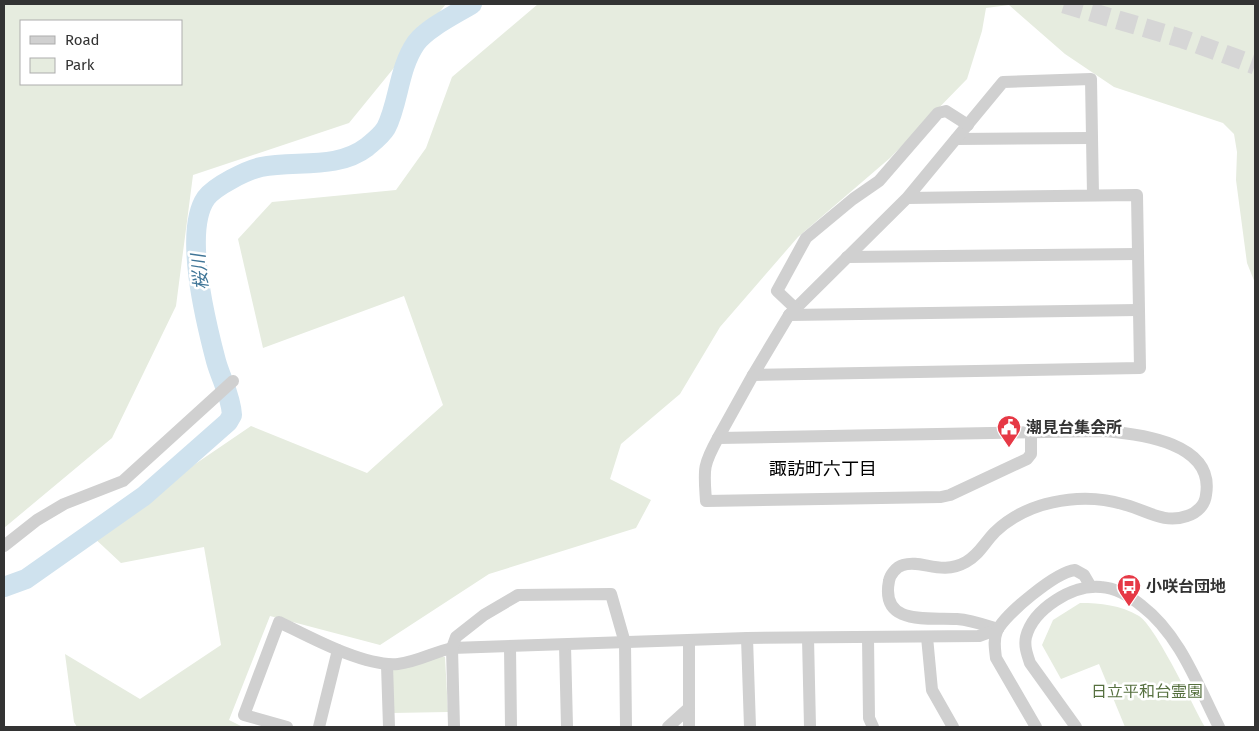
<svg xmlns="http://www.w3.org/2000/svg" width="1259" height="731" font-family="'Fira Sans','Noto Sans JP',sans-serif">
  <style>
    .green { fill: #e6ecdf; fill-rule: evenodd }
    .water { fill: #cfe2ee }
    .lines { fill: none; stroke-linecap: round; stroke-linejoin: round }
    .river { stroke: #cfe2ee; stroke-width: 20 }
    .highway-tunnel { stroke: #d6d6d6; stroke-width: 19; stroke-dasharray: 19 9; stroke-linecap: butt }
    .minor { stroke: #d0d0d0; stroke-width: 12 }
    .labels { text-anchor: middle; stroke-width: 5; stroke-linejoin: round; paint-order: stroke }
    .poi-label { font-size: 16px; font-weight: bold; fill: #333; stroke: #fff; text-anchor: start }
    .park-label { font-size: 16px; fill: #56703f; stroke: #fff }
    .water-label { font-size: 18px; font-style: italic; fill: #3f7597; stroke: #fff }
    .neighbourhood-label { font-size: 18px; fill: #000; stroke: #fff }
  </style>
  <rect width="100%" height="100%" fill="#fff"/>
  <g class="green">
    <path d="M4,4H446L349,123L193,175L176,306L112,438L4,528ZM21,21H181V84H21Z"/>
    <polygon points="538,4 1255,4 1255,283 1247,263 1236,180 1237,152 1234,134 1223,123 1114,87 1065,54 1009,5 986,8 982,31 967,79 890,158 798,237 720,327 680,394 621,444 610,479 651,500 636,528 489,574 380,645 270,616 229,720 243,727 77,727 74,722 65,654 140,699 221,645 204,547 121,563 91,535 251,426 367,473 443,405 404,296 263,348 238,239 272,202 396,190 426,148 452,77"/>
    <path d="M1080,603C1101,603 1120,605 1139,616C1156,627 1193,706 1205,727H1125L1099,664L1061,679L1042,645L1053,620Z"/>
    <polygon points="436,655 445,657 448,712 392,713 391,673 394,669"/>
  </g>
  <polygon class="water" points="466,4 477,4 428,37 424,33"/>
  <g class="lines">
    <path class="river" d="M4,587L26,579L144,496L228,422L232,415C231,396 221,379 216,361C206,323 183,231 206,198C215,186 247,170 261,167C296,160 337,170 367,147C374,141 381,136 386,128C399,103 398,69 416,43C427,28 456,14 472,4"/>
    <g class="highway-tunnel">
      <polyline points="1064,4 1183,39 1255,65"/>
      <polyline points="1254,4 1255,4"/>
    </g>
    <g class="minor">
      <polyline points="956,139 1092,138"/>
      <polyline points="907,198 1137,195 1140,368 753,375 789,315 907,198 1003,82 1091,79 1093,195"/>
      <polyline points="847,257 1138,254"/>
      <polyline points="795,308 777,291 806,238 853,199 879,181 938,113 946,111 968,125"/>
      <polyline points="789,315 1138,310"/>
      <path d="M753,375L718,438L1104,431C1141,434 1215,443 1206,495C1205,505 1197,513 1187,516C1164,524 1148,511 1126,505C1110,500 1094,498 1077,499C1047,501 1017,511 995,532C985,542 979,555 966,562C941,576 922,559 903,565C896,567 890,575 889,581C880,627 930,617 957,619C971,620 985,625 998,629"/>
      <path d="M718,438C702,467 704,470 706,501L941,497L950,495L1027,459L1031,454V433"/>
      <polyline points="4,546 37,520 64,504 123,481 233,381"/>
      <polyline points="868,637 869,718 873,727"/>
      <polyline points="927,637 932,690 953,727"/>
      <polyline points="747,638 750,727"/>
      <polyline points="808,638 810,727"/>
      <polyline points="565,645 567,727"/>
      <polyline points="510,647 511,727"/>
      <polyline points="387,665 389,727"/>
      <polyline points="689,708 689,727"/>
      <path d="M287,727L244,715L279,622C310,637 364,667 398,664C417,662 434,652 452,648L747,638L979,636L998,629"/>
      <polyline points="319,727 338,650"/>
      <polyline points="454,727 452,648 456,637 484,615 518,595 611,594 625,643 626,727"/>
      <polyline points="668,727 689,708 689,640"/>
      <path d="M1036,727L996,658C995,649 993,640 997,631C1005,614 1056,572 1075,570L1084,575L1091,587"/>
      <path d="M1076,727L1030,663C1027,654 1024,646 1026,637C1033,609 1073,584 1101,587C1116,588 1131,597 1142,606C1180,635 1198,686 1219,727"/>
    </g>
  </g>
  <defs>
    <g id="civic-pin" transform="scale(1.25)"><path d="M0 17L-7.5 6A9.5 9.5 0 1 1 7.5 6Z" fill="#e63946" stroke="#fff"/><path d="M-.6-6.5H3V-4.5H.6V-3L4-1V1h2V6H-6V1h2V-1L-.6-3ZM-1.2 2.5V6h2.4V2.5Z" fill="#fff"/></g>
    <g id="bus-pin" transform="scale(1.25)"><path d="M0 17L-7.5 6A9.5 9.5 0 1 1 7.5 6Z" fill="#e63946" stroke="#fff"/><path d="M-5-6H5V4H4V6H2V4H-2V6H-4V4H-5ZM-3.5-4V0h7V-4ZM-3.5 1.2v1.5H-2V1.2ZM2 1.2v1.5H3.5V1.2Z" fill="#fff"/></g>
  </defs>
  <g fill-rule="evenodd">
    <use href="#civic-pin" x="1009" y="427"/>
    <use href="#bus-pin" x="1129" y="586"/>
  </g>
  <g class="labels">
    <g class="poi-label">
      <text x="1026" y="433">潮見台集会所</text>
      <text x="1146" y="592">小咲台団地</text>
    </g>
    <g class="park-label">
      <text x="1147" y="697">日立平和台霊園</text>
    </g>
    <g class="water-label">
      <text transform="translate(200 272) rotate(-96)" y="6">桜川</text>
    </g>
    <g class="neighbourhood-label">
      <text x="823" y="475">諏訪町六丁目</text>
    </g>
  </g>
  <rect width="1259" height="731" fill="none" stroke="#333333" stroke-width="10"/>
  <rect x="20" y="20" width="162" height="65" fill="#ffffff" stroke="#adadad"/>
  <rect x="30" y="36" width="25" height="8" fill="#d0d0d0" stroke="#adadad"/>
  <text x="65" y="45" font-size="15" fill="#333333">Road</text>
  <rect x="30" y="58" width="25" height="15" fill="#e6ecdf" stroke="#adadad"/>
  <text x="65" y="70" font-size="15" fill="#333333">Park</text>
</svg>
